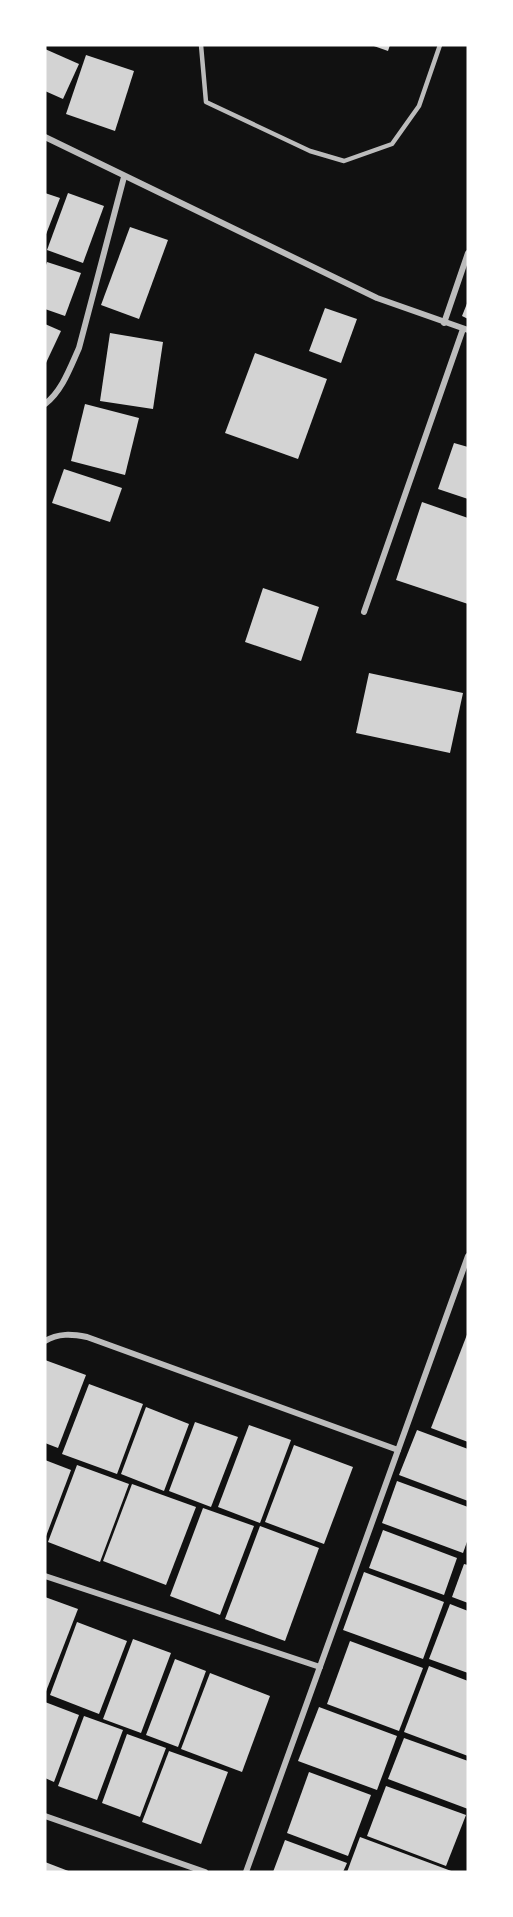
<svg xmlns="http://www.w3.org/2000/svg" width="513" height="1917" font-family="Lora,serif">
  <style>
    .building { fill: #d3d3d3 }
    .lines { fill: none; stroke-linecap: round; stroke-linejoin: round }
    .service { stroke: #bcbcbc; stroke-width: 4.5 }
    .minor { stroke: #bcbcbc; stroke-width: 6 }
  </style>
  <rect width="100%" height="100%" fill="#111"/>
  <g class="building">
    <polygon points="371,45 390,45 388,51"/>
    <polygon points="45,49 79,64 63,99 45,91"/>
    <polygon points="86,55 134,71 115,131 66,114"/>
    <polygon points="45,193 60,198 45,237"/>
    <polygon points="68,193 104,206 83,263 47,250"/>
    <polygon points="130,227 168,240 139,319 101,305"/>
    <polygon points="47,262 81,273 65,316 45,309 45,268"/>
    <polygon points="468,301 468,319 462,316"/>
    <polygon points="325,308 357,319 341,363 309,351"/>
    <polygon points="45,324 61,331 45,365"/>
    <polygon points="110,333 163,342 153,409 100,401"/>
    <polygon points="255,353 327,379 298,459 225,433"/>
    <polygon points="85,404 139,418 125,475 71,461"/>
    <polygon points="454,443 468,447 468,499 438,489"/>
    <polygon points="64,469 122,488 110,522 52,503"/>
    <polygon points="422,502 468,518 468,604 396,580"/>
    <polygon points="263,588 319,607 301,661 245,642"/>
    <polygon points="369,673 463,693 450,753 356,733"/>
    <polygon points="468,1332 468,1442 431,1428"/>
    <polygon points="45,1360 86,1375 58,1448 45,1443"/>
    <polygon points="89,1384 143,1404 117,1474 62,1454"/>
    <polygon points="146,1407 189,1424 164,1491 121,1474"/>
    <polygon points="195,1422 238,1437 211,1507 169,1491"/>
    <polygon points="249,1425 291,1440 260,1523 218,1507"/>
    <polygon points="417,1430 468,1449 468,1501 399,1475"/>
    <polygon points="294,1445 353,1467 324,1544 265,1522"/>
    <polygon points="45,1460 71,1470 45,1539"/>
    <polygon points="77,1465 129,1484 100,1562 48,1542"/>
    <polygon points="397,1481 468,1507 468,1539 463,1553 382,1523"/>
    <polygon points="132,1484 196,1507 166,1585 103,1561"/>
    <polygon points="203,1508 254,1526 220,1615 170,1596"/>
    <polygon points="260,1526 319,1548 285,1641 225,1619"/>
    <polygon points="383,1530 457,1558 444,1595 369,1568"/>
    <polygon points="464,1564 468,1565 468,1603 452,1597"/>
    <polygon points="364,1572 444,1602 423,1659 343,1630"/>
    <polygon points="45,1597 78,1609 45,1694"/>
    <polygon points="450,1604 468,1611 468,1673 429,1659"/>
    <polygon points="77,1622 127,1641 99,1714 50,1695"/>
    <polygon points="133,1639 171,1653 141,1733 103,1719"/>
    <polygon points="350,1641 423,1668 399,1731 327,1704"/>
    <polygon points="175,1659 206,1671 178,1747 146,1735"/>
    <polygon points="429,1666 468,1681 468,1756 404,1732"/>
    <polygon points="210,1673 270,1696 242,1772 181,1749"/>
    <polygon points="45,1702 79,1715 54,1782 45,1778"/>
    <polygon points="319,1707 397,1736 377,1790 298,1761"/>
    <polygon points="84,1716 123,1730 97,1800 58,1786"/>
    <polygon points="127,1734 166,1748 140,1817 102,1803"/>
    <polygon points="404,1738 468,1761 468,1809 388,1779"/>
    <polygon points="169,1751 228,1772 201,1844 142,1822"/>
    <polygon points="309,1772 371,1795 348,1856 287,1833"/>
    <polygon points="386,1786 466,1815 446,1866 367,1836"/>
    <polygon points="360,1837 454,1872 347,1872"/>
    <polygon points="285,1840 347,1863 343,1872 273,1872"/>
    <polygon points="45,1862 71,1872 45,1872"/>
  </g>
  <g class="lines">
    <polyline class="service" points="201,45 206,102 310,151 344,161 392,144 419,106 440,45"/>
    <g class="minor">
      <polyline points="45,137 377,298 468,330"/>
      <polyline points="444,323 468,253"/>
      <path d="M45,404C62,391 70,368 79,348L124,177"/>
      <polyline points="364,612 463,329"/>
      <path d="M45,1341C58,1333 72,1334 87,1337L398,1450"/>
      <polyline points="45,1576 320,1667"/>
      <polyline points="45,1816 205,1872"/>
      <polyline points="246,1872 468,1256"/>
    </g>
  </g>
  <rect width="513" height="1917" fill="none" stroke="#ffffff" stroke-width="93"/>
</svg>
